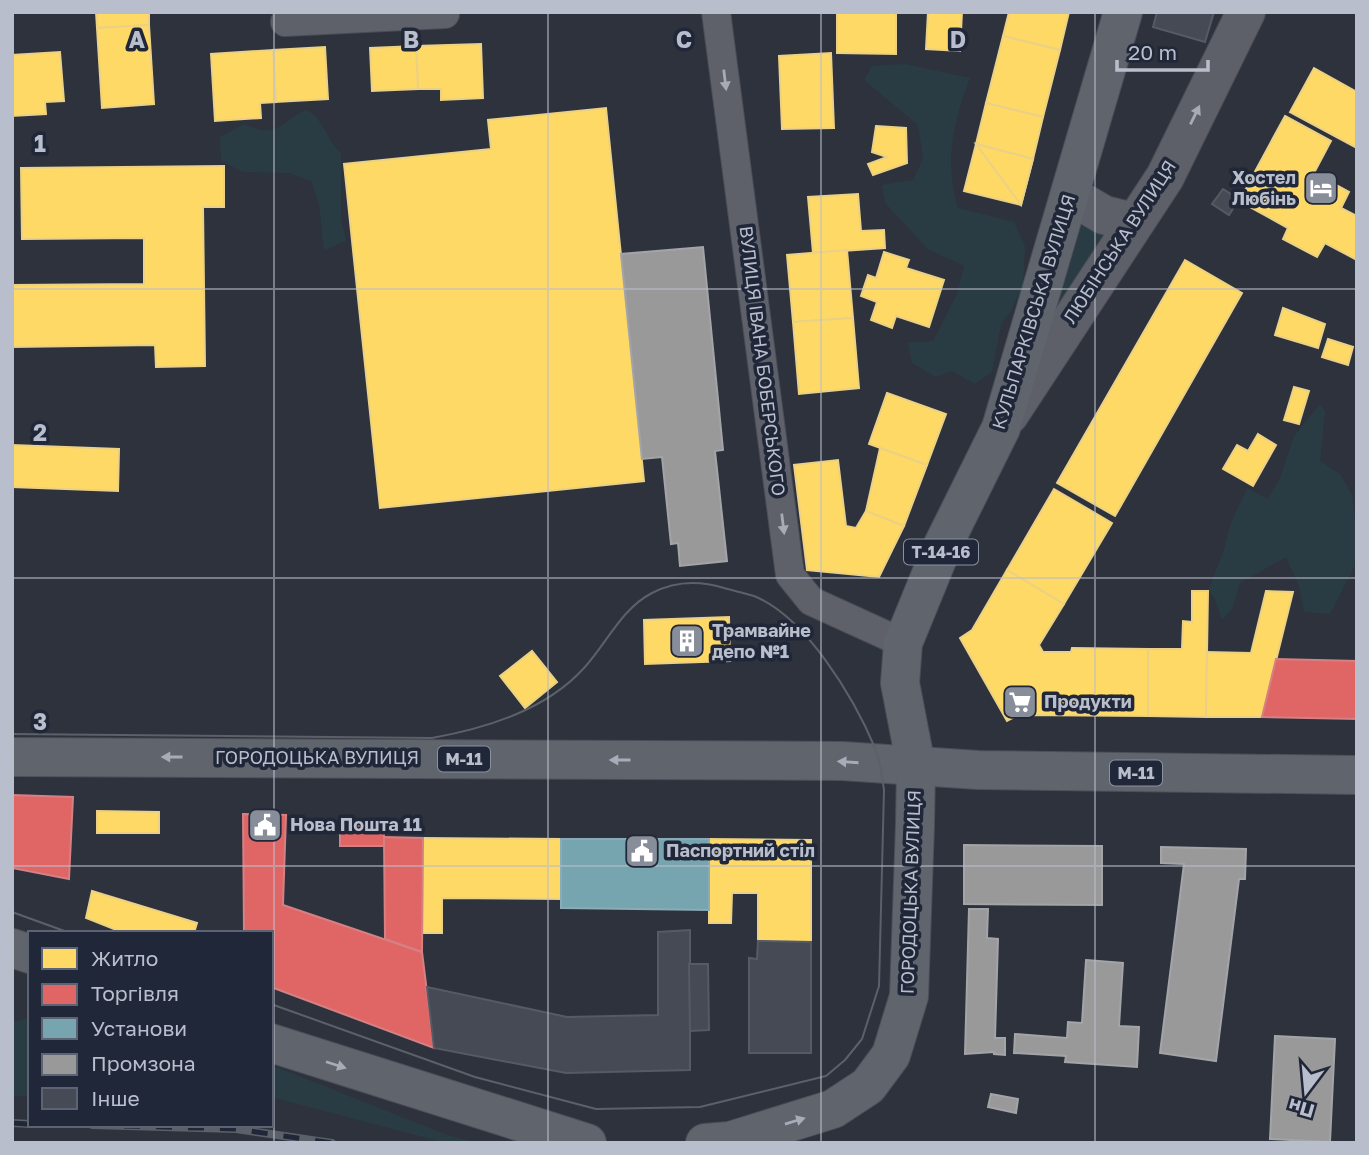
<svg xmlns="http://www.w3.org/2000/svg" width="1369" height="1155" font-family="'Golos Text',sans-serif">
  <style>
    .green { fill: #2a3c43 }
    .homes { fill: #ffd966; stroke: #ead185; stroke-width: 2 }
    .shops { fill: #e06666; stroke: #d48085; stroke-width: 2 }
    .public { fill: #76a5af; stroke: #8aacb8; stroke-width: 2 }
    .industry { fill: #999; stroke: #a3a4a8; stroke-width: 2 }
    .building { fill: #464a54; stroke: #565a64; stroke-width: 2 }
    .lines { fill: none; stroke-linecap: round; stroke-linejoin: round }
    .street-casing { stroke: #4a4d56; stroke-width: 30 }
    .secondary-casing { stroke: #4a4d56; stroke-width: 40 }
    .primary-casing { stroke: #4b4f59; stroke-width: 40 }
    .street { stroke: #5e616a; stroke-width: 28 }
    .secondary { stroke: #5d6068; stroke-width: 38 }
    .primary { stroke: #60646c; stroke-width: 38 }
    .tram { stroke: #5c6068; stroke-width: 2 }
    .rail-casing { stroke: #5c6068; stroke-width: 8 }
    .rail { stroke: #202738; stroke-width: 5; stroke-dasharray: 16; stroke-linecap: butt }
    .oneway { fill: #a7abb8 }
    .oneway2 { fill: #a7acb9 }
    .grid { fill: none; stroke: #b9becc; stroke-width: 2; stroke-opacity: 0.55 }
    .labels { text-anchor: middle; stroke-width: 7; stroke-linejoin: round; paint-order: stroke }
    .shield { fill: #202738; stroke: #8b91a0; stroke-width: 2 }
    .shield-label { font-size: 16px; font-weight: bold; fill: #b9becc }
    .poi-label { font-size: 18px; font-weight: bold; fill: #b9becc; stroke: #202738; text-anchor: start }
    .street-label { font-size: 18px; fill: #b9becc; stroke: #202738 }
    .grid-label { font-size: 23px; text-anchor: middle; font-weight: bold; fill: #b9becc; stroke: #202738; stroke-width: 7; stroke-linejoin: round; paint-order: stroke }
  </style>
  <rect width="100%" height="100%" fill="#2d323d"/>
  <g class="green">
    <path d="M905,64L970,78C953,123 944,161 958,208L1014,222L1025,246L1023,285L1011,311L1001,324L992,372L975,384L952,371L936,377L912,363L908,343L933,341L957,294L964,266L928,249L885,203L882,185L913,180L923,158L918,125L864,80L872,66Z"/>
    <path d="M306,110C324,118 326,140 341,153V219L346,241L324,250L319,204L311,181L289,173L243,172L221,161L220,137L244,124C278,140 278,123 306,110Z"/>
    <polygon points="1085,214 1115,226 1055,315"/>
    <polygon points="1320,404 1325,411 1320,461 1340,474 1352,495 1357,538 1354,567 1330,614 1304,612 1300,589 1286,557 1240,583 1232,609 1222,620 1214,597 1208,591 1224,550 1230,525 1247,488 1268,499 1280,478 1294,436"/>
    <polygon points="30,1018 30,1096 12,1096 12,1022"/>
    <polygon points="271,1065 447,1135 477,1143 446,1143 271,1097"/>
  </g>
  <g class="homes">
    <polygon points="96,12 149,12 149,25 97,28"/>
    <polygon points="837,12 896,12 896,54 837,53"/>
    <polygon points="928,12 962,12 960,51 926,49"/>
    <polygon points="1009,12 1069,12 1060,50 1003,36"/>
    <polygon points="149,25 154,104 102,108 97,28"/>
    <polygon points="1003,36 1060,50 1043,117 986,103"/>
    <polygon points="481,44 483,98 441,100 441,89 418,89 416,46"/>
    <polygon points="416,46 418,89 372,91 370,48"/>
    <polygon points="325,47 328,99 276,102 273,50"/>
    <polygon points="273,50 276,102 260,103 261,118 215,121 211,54"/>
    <polygon points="60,52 64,101 45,102 46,114 12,116 12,55"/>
    <polygon points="831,53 834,128 782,129 779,56"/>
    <polygon points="1314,68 1357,92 1357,148 1290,112"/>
    <polygon points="986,103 1043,117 1033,159 976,144"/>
    <polygon points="606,108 644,481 380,508 344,164 491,149 488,120"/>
    <polygon points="1285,116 1331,141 1314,173 1349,192 1341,208 1357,216 1357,260 1325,243 1317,257 1283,239 1288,228 1239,201"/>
    <polygon points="876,126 906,128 907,163 873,175 868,164 887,157 872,152"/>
    <polygon points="976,144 1033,159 1021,205 964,191"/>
    <polygon points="976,144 1033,159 1021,205"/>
    <polygon points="224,166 224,207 203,207 205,366 156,367 155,345 12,347 12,285 144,284 144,238 22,239 21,168"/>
    <polygon points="858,194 861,231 884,230 885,248 813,253 808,197"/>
    <polygon points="847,250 853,318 793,322 787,255"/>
    <polygon points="884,252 909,260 906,268 944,280 929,327 896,316 892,328 871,320 877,302 861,296 868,275 876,278"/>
    <polygon points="1185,260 1242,293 1115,516 1057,483"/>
    <polygon points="1283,308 1325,324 1318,348 1275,335"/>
    <polygon points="853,318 859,388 799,394 793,322"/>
    <polygon points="1328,339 1353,347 1348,365 1322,357"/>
    <polygon points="1294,387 1309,391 1299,424 1284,420"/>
    <polygon points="887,393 946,414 927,465 869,444"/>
    <polygon points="1258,434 1276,445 1253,486 1223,469 1237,445 1248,451"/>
    <polygon points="12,445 119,449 118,491 12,487"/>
    <polygon points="880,448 927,465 904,526 866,511"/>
    <polygon points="838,460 846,526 856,528 866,511 904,526 879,577 807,570 794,465"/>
    <polygon points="1054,489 1112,523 1064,604 1007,570"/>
    <polygon points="1007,570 1064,604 1039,645 1043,652 1071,652 1072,648 1148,649 1148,716 1018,715 1007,721 960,638 972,630"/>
    <polygon points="1192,591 1208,591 1206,717 1148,716 1148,649 1182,649 1183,621 1192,622"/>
    <polygon points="1266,591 1293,592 1262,717 1206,717 1207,652 1251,653"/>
    <polygon points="729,617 730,661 645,664 644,620"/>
    <polygon points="532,651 557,682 525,708 500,676"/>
    <polygon points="97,811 159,812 159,833 97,833"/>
    <polygon points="423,838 561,839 561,899 442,898 442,933 422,933"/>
    <polygon points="709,839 811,840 811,942 758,941 758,893 732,893 731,923 709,923"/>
    <polygon points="92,891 197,923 194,933 124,933 86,918"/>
  </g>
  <g class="shops">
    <polygon points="1276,659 1357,661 1357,719 1262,717"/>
    <polygon points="12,795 73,797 69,879 12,868"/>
    <polygon points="243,814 286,815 283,905 422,952 434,1048 271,987 271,933 244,933"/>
    <rect x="340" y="820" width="44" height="26"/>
    <polygon points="384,837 423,838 422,952 385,939"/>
  </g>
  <polygon class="public" points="561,839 709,839 709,910 561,908"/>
  <g class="industry">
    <polygon points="703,247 723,450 715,451 727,561 680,566 678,543 671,544 662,457 642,459 621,254"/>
    <polygon points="964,845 1102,846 1102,905 964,904"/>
    <polygon points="1161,847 1246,849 1245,879 1239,879 1216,1061 1160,1053 1184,864 1161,863"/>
    <polygon points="969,909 988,909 987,938 998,939 995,1038 1005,1038 1005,1055 994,1054 994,1052 965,1054"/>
    <polygon points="1086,960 1123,963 1119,1026 1139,1027 1137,1067 1065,1062 1066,1056 1014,1053 1015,1034 1067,1038 1068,1022 1082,1023"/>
    <polygon points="1275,1036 1335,1039 1330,1142 1270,1139"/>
    <polygon points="991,1094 1018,1099 1016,1113 988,1107"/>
  </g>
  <g class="building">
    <polygon points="1157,12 1214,12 1205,42 1153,27"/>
    <polygon points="1223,189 1239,199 1229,215 1212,204"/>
    <polygon points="690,930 690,1070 566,1073 434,1048 427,987 567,1017 658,1015 658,932"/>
    <polygon points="758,941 811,942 811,1053 749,1053 749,958 757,959"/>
    <polygon points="689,964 708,964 709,1030 690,1031"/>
  </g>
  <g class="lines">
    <g class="street-casing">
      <g id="street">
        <polyline points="716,12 790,575 811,601 903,643"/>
        <polyline points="285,22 445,14"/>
      </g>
    </g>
    <g class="secondary-casing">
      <g id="secondary">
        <polyline points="1070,195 1104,215 1133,222"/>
        <polyline points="1009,415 1165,177 1246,12"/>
      </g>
    </g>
    <g class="primary-casing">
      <g id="primary">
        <polyline points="12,757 842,761 978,770 1357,775"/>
        <polyline points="12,948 30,954"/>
        <polyline points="271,1043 587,1143"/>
        <polyline points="705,1143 730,1141 833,1109 868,1086 891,1055 909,996 915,825 916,766 900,683 903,643 943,545 1001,428 1123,12"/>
      </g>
    </g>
    <use href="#street" class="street"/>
    <use href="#secondary" class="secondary"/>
    <use href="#primary" class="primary"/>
    <g class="tram">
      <path d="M12,734L432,738C487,728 546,710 584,668C607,643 621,609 652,593C675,581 698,580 724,588C734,591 745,593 754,596C806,617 854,698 875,748C880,761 882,776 884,790L879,986L862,1039L845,1060L826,1076L700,1107L596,1109L475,1077L271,1004"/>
      <polyline points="12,912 70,933"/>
    </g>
    <g class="rail-casing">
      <g id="rail">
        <polyline points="12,1123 30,1124"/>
        <polyline points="92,1125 236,1129 332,1143"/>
      </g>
    </g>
    <use href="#rail" class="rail"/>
  </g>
  <defs><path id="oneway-solid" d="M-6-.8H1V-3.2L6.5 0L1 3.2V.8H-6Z" transform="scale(1.75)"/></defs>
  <g class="oneway">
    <use href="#oneway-solid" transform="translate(725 80) rotate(83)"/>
    <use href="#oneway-solid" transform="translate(1195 115) rotate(-64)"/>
    <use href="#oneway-solid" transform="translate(783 524) rotate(83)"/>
  </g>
  <g class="oneway2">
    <use href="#oneway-solid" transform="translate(172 757) rotate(-180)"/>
    <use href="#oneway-solid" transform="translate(620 760) rotate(-180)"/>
    <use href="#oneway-solid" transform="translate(848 762) rotate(-176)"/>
    <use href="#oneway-solid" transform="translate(336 1065) rotate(18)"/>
    <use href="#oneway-solid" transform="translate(795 1121) rotate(-17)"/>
  </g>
  <path class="grid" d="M274,12V1143M548,12V1143M821,12V1143M1095,12V1143M12,289H1357M12,578H1357M12,866H1357"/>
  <defs>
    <g id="hotel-square" transform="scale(1.75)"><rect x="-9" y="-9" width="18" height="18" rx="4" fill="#888d9a" stroke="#202738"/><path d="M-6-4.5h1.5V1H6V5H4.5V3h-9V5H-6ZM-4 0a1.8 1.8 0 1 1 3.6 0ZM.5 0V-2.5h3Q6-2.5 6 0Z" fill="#fff"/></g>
    <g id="building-square" transform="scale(1.75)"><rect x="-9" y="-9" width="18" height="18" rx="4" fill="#888d9a" stroke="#202738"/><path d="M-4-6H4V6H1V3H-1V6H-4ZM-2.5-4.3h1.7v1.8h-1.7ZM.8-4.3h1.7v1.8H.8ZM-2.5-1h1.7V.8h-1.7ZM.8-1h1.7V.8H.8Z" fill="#fff"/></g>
    <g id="supermarket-square" transform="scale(1.75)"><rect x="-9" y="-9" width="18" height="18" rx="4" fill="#888d9a" stroke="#202738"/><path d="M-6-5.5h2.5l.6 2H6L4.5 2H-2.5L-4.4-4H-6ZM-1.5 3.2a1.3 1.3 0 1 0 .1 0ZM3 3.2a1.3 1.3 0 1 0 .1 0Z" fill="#fff"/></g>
    <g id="civic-square" transform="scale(1.75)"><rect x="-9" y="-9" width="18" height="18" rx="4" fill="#888d9a" stroke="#202738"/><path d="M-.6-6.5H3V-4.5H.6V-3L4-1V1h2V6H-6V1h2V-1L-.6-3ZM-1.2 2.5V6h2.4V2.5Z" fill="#fff"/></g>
  </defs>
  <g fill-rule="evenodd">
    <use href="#hotel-square" x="1321" y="188"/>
    <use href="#building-square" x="687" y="641"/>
    <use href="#supermarket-square" x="1020" y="702"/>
    <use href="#civic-square" x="265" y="825"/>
    <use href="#civic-square" x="642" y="851"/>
  </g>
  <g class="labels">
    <g class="shield">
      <rect x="904" y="539.5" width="74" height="25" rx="5"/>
      <rect x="438" y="746.5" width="52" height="25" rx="5"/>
      <rect x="1110" y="760.5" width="52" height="25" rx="5"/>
    </g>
    <g class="shield-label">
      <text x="941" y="558">Т-14-16</text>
      <text x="464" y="765">М-11</text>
      <text x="1136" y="779">М-11</text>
    </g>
    <g class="poi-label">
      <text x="1296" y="184" text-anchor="end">Хостел<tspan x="1296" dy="21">Любінь</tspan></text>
      <text x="712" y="637">Трамвайне<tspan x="712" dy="21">депо №1</tspan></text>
      <text x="1044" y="708">Продукти</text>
      <text x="290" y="831">Нова Пошта 11</text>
      <text x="666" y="857">Паспортний стіл</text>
    </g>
    <g class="street-label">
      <text transform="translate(1120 242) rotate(-57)" y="6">ЛЮБІНСЬКА ВУЛИЦЯ</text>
      <text transform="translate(1034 312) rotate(-73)" y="6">КУЛЬПАРКІВСЬКА ВУЛИЦЯ</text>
      <text transform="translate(762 361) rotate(83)" y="6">ВУЛИЦЯ ІВАНА БОБЕРСЬКОГО</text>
      <text x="317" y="764">ГОРОДОЦЬКА ВУЛИЦЯ</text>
      <text transform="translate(911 892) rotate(-88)" y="6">ГОРОДОЦЬКА ВУЛИЦЯ</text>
    </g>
  </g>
  <g class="grid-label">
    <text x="137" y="48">A</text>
    <text x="411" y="48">B</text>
    <text x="684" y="48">C</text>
    <text x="958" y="48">D</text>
    <text x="40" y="152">1</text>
    <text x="40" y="441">2</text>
    <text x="40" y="730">3</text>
  </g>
  <rect width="1369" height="1155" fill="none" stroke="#b9becc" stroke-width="28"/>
  <rect x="28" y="931" width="245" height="196" fill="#202738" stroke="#5d6373" stroke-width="2"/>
  <rect x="42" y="948" width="35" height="21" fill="#ffd966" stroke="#5d6373" stroke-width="2"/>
  <text x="91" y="966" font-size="21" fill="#b9becc">Житло</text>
  <rect x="42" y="984" width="35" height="21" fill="#e06666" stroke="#5d6373" stroke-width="2"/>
  <text x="91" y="1001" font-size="21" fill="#b9becc">Торгівля</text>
  <rect x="42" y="1018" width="35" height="21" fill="#76a5af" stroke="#5d6373" stroke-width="2"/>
  <text x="91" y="1036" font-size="21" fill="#b9becc">Установи</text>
  <rect x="42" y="1054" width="35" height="21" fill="#999999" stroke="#5d6373" stroke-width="2"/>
  <text x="91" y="1071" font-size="21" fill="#b9becc">Промзона</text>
  <rect x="42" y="1088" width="35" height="21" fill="#464a54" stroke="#5d6373" stroke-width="2"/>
  <text x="91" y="1106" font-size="21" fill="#b9becc">Інше</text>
  <g transform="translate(1306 1092) rotate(196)" stroke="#202738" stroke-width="5" paint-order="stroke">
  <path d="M0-5L12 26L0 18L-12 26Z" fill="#b9becc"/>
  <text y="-10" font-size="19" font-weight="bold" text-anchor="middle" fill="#b9becc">Пн</text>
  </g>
  <path d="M1117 60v10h91v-10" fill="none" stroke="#b9becc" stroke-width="3.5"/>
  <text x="1128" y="60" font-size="21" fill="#b9becc" stroke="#202738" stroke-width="5" paint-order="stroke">20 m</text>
</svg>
